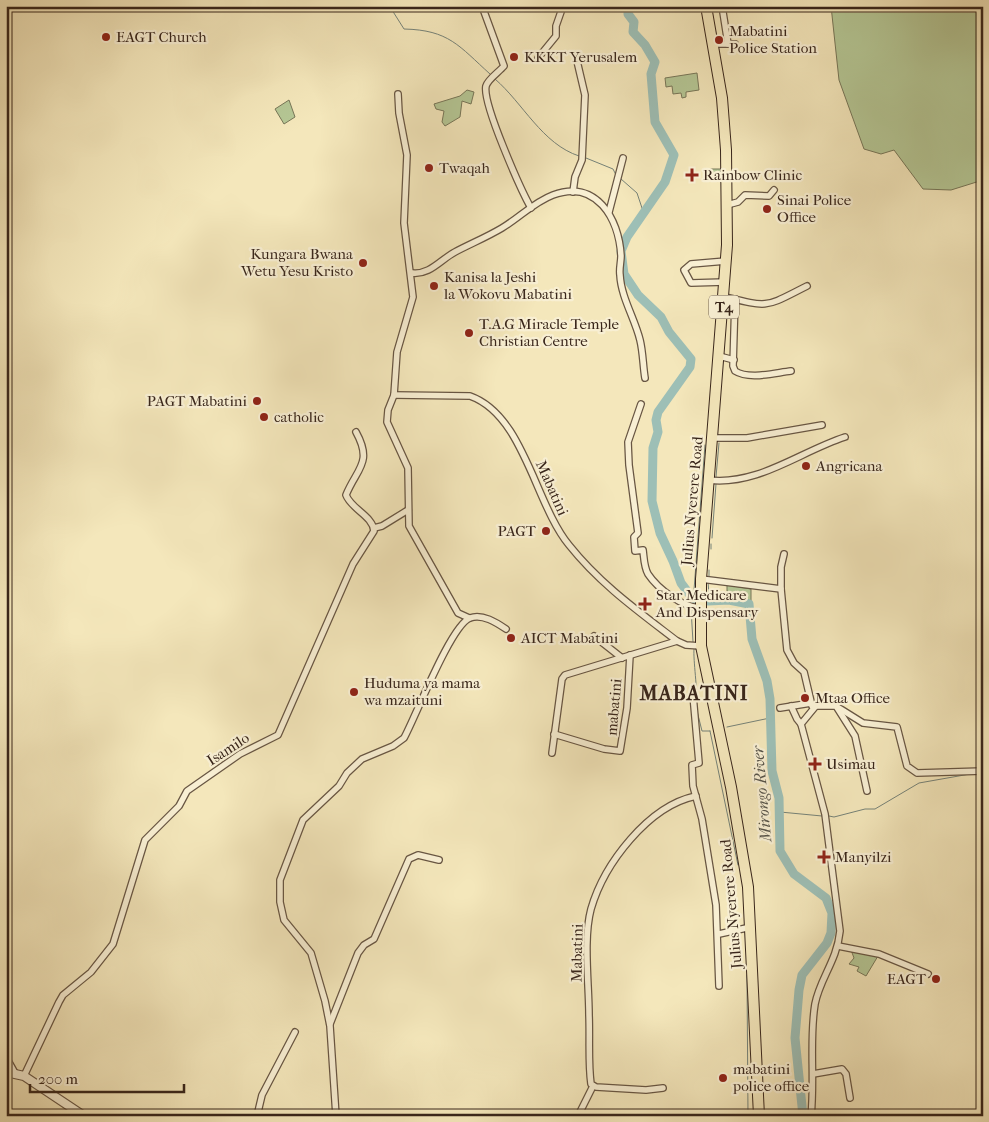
<svg xmlns="http://www.w3.org/2000/svg" width="989" height="1122" font-family="'IM FELL French Canon',serif">
  <style>
    .green { fill: #b5c795; stroke: #777658 }
    .lines { fill: none; stroke-linecap: round; stroke-linejoin: round }
    .stream { stroke: #758278; stroke-width: 1 }
    .river { stroke: #9dbfb6; stroke-width: 9 }
    .minor-casing { stroke: #685643; stroke-width: 8 }
    .tertiary-casing { stroke: #685643; stroke-width: 10 }
    .trunk-casing { stroke: #39261b; stroke-width: 12 }
    .minor { stroke: #f8efd3; stroke-width: 5.5 }
    .tertiary { stroke: #f8efd3; stroke-width: 8 }
    .trunk { stroke: #f4e7bb; stroke-width: 10 }
    .poi-dot { fill: #8f2418; stroke: #f8efd3; stroke-width: 2 }
    .labels { text-anchor: middle; stroke-width: 4.5; stroke-linejoin: round; paint-order: stroke }
    .shield { fill: #f8efd3; stroke: #726252; stroke-width: 1 }
    .shield-label { font-size: 14px; font-weight: bold; fill: #39261b }
    .poi-label { font-size: 15px; fill: #39261b; stroke: #f8efd3; text-anchor: start }
    .street-label { font-size: 15px; fill: #39261b; stroke: #f8efd3 }
    .water-label { font-size: 16px; font-style: italic; fill: #57544a; stroke: #f8efd3 }
    .district-label { font-size: 20px; font-weight: bold; letter-spacing: 1px; fill: #39261b; stroke: #f8efd3 }
  </style>
  <rect width="100%" height="100%" fill="#f4e7bb"/>
  <filter id="stains"><feTurbulence type="fractalNoise" baseFrequency=".004" numOctaves="4"/><feColorMatrix values="0 0 0 0 .2 0 0 0 0 .09 0 0 0 0 .02 0 0 0 .5 -.17"/></filter>
  <radialGradient id="worn" r=".72"><stop offset=".6" stop-color="#630" stop-opacity="0"/><stop offset="1" stop-color="#630" stop-opacity=".3"/></radialGradient>
  <g class="green">
    <polygon points="831,6 983,6 983,180 951,190 923,189 894,150 881,154 864,149 839,80"/>
    <polygon points="697,73 699,90 686,92 686,97 682,98 681,93 673,94 672,86 666,87 665,78"/>
    <polygon points="467,90 474,92 471,104 462,101 460,117 445,126 442,122 444,111 436,109 434,104 460,96"/>
    <polygon points="289,100 295,117 284,124 275,109"/>
    <rect x="704" y="169" width="18" height="11"/>
    <polygon points="727,585 751,589 751,601 727,591"/>
    <polygon points="851,950 878,956 866,976 857,971 859,967 849,964 854,958"/>
  </g>
  <g class="lines">
    <g class="stream">
      <path d="M392,10L404,29C449,30 459,46 490,74"/>
      <path d="M495,79C523,103 542,144 579,156"/>
      <polyline points="586,158 613,169 616,175"/>
      <polyline points="621,179 637,193 644,214"/>
      <polyline points="716,477 719,443"/>
      <polyline points="712,538 716,484"/>
      <polyline points="711,549 711,544"/>
      <polyline points="709,576 709,570"/>
      <polyline points="708,582 709,594 713,601"/>
      <polyline points="690,596 694,590 705,445"/>
      <polyline points="691,598 691,604"/>
      <polyline points="691,608 693,642"/>
      <path d="M694,649C693,660 698,692 696,698"/>
      <polyline points="697,711 702,731 710,731"/>
      <polyline points="727,727 770,718"/>
      <polyline points="710,731 738,865"/>
      <polyline points="780,812 822,816"/>
      <polyline points="829,816 834,817 865,809 875,809 919,783 970,774"/>
      <polyline points="747,975 748,1116"/>
    </g>
    <g class="river">
      <polyline points="628,6 628,14 634,22 633,32 645,45 655,62 651,74 655,122 674,155 665,182 627,237 621,251 624,274 638,295 661,317 669,332 691,359 690,367 658,412 656,420 658,432 653,448 652,501 660,533 673,561 681,583 693,599"/>
      <polyline points="708,601 729,600 749,604 752,639 767,681 770,699 772,771 779,798 780,851 794,874 826,898 832,913 831,933 827,943 802,975 799,990 795,1038 803,1116"/>
    </g>
    <g class="minor-casing">
      <g id="minor">
        <path d="M482,6L504,66C499,72 488,79 486,86C482,103 521,190 531,208"/>
        <polyline points="722,6 728,44"/>
        <polyline points="714,44 735,44"/>
        <polyline points="538,58 556,36 556,26 563,6"/>
        <polyline points="398,94 399,113 407,155 404,223 413,297 397,352 394,395 388,410 387,422 408,468 409,526 458,613 469,618"/>
        <polyline points="573,192 575,177 582,160 585,95 577,61"/>
        <polyline points="727,205 738,202 745,195 769,196 774,190"/>
        <polyline points="609,212 623,158"/>
        <path d="M412,273C430,275 440,260 455,252C470,244 487,237 502,228C519,218 534,202 553,195C596,179 619,218 621,256C621,262 619,269 620,275C621,297 635,319 640,340C643,352 643,366 645,378"/>
        <polyline points="725,282 691,283 684,270 691,264 726,261"/>
        <path d="M725,297C771,308 765,307 807,286"/>
        <path d="M735,299L733,366L735,371C749,380 774,373 791,371"/>
        <polyline points="719,356 734,360"/>
        <path d="M394,395L470,396C524,415 535,504 569,545C600,584 638,611 677,641L686,645L701,646"/>
        <path d="M641,404L628,442L629,465L638,533L634,537L635,551L643,550C644,558 644,567 648,574C658,589 682,607 700,608"/>
        <polyline points="712,438 747,438 822,425"/>
        <path d="M708,480C758,486 799,452 845,437"/>
        <polyline points="374,528 382,526 408,510"/>
        <polyline points="784,554 781,567 781,589 787,650 794,663 804,672 812,706 836,706 855,736 867,791"/>
        <polyline points="701,579 781,589"/>
        <polyline points="594,636 622,658"/>
        <polyline points="693,695 699,763 692,765 693,786 702,819 716,905 719,986"/>
        <polyline points="791,706 797,719 801,724"/>
        <polyline points="780,708 811,703"/>
        <polyline points="839,708 863,723 897,727 907,766 917,773 983,771"/>
        <polyline points="554,734 604,749 620,751 627,708 630,655"/>
        <polyline points="552,753 562,679 565,675 677,641"/>
        <polyline points="719,934 751,927"/>
        <polyline points="838,946 879,954 928,974"/>
        <polyline points="330,1024 358,953 364,945 374,939 409,859 418,855 439,860"/>
        <polyline points="6,1057 15,1073"/>
        <polyline points="813,1074 842,1069 846,1074 850,1098"/>
        <path d="M24,1076L59,1002L63,995L91,972L113,944L145,840L179,806L187,791L240,754L278,735L353,564L374,531C373,516 351,509 346,495C357,468 373,463 356,432"/>
        <path d="M663,1088L646,1090L596,1087L591,1084C588,1062 590,1038 589,1015C589,984 583,939 591,909C604,864 648,806 696,796"/>
        <polyline points="257,1116 262,1095 295,1032"/>
        <path d="M336,1116L330,1026L325,1001L311,953L284,920L280,902V880L303,820L339,786L347,773L362,759L393,746L404,738C416,716 451,625 470,618C482,613 497,623 506,629"/>
        <polyline points="578,1116 593,1086"/>
        <path d="M811,1116C815,1079 809,1040 815,1004C820,978 837,961 840,931L825,814L801,724L815,707"/>
      </g>
    </g>
    <g class="tertiary-casing">
      <polyline id="tertiary" points="6,1072 24,1076 84,1116"/>
    </g>
    <g class="trunk-casing">
      <polyline id="trunk" points="706,6 722,98 726,150 727,245 701,579 701,646 731,787 748,887 759,1116"/>
    </g>
    <use href="#minor" class="minor"/>
    <use href="#tertiary" class="tertiary"/>
    <use href="#trunk" class="trunk"/>
  </g>
  <g class="poi-dot">
    <circle cx="106" cy="37" r="5"/>
    <circle cx="719" cy="40" r="5"/>
    <circle cx="514" cy="57" r="5"/>
    <circle cx="429" cy="168" r="5"/>
    <path d="M689.5 167.5h5v5h5v5h-5v5h-5v-5h-5v-5h5z"/>
    <circle cx="767" cy="209" r="5"/>
    <circle cx="363" cy="263" r="5"/>
    <circle cx="434" cy="286" r="5"/>
    <circle cx="469" cy="333" r="5"/>
    <circle cx="257" cy="401" r="5"/>
    <circle cx="264" cy="417" r="5"/>
    <circle cx="806" cy="466" r="5"/>
    <circle cx="546" cy="531" r="5"/>
    <path d="M642.5 596.5h5v5h5v5h-5v5h-5v-5h-5v-5h5z"/>
    <circle cx="511" cy="638" r="5"/>
    <circle cx="354" cy="692" r="5"/>
    <circle cx="805" cy="698" r="5"/>
    <path d="M812.5 756.5h5v5h5v5h-5v5h-5v-5h-5v-5h5z"/>
    <path d="M821.5 849.5h5v5h5v5h-5v5h-5v-5h-5v-5h5z"/>
    <circle cx="936" cy="979" r="5"/>
    <circle cx="723" cy="1078" r="5"/>
  </g>
  <g class="labels">
    <rect class="shield" x="709" y="295.5" width="30" height="23" rx="4"/>
    <g class="shield-label">
      <text x="724" y="312">T4</text>
    </g>
    <g class="poi-label">
      <text x="729" y="36">Mabatini<tspan x="729" dy="17">Police Station</tspan></text>
      <text x="116" y="42">EAGT Church</text>
      <text x="524" y="62">KKKT Yerusalem</text>
      <text x="439" y="173">Twaqah</text>
      <text x="703" y="180">Rainbow Clinic</text>
      <text x="777" y="205">Sinai Police<tspan x="777" dy="17">Office</tspan></text>
      <text x="353" y="259" text-anchor="end">Kungara Bwana<tspan x="353" dy="17">Wetu Yesu Kristo</tspan></text>
      <text x="444" y="282">Kanisa la Jeshi<tspan x="444" dy="17">la Wokovu Mabatini</tspan></text>
      <text x="479" y="329">T.A.G Miracle Temple<tspan x="479" dy="17">Christian Centre</tspan></text>
      <text x="247" y="406" text-anchor="end">PAGT Mabatini</text>
      <text x="274" y="422">catholic</text>
      <text x="816" y="471">Angricana</text>
      <text x="536" y="536" text-anchor="end">PAGT</text>
      <text x="656" y="600">Star Medicare<tspan x="656" dy="17">And Dispensary</tspan></text>
      <text x="521" y="643">AICT Mabatini</text>
      <text x="364" y="688">Huduma ya mama<tspan x="364" dy="17">wa mzaituni</tspan></text>
      <text x="815" y="703">Mtaa Office</text>
      <text x="826" y="769">Usimau</text>
      <text x="835" y="862">Manyilzi</text>
      <text x="926" y="984" text-anchor="end">EAGT</text>
      <text x="733" y="1074">mabatini<tspan x="733" dy="17">police office</tspan></text>
    </g>
    <g class="street-label">
      <text transform="translate(552 488) rotate(66)" y="5">Mabatini</text>
      <text transform="translate(692 501) rotate(-85)" y="5">Julius Nyerere Road</text>
      <text transform="translate(614 707) rotate(-85)" y="5">mabatini</text>
      <text transform="translate(228 749) rotate(-33)" y="5">Isamilo</text>
      <text transform="translate(731 904) rotate(-95)" y="5">Julius Nyerere Road</text>
      <text transform="translate(577 953) rotate(-89)" y="5">Mabatini</text>
    </g>
    <g class="water-label">
      <text transform="translate(761 794) rotate(-95)" y="6">Mirongo River</text>
    </g>
    <g class="district-label">
      <text x="694" y="700">MABATINI</text>
    </g>
  </g>
  <rect width="989" height="1122" fill="none" stroke="#f4e7bb" stroke-width="25"/>
  <rect x="8" y="8" width="974" height="1107" fill="none" stroke="#39261b" stroke-width="2.5"/>
  <rect x="12" y="12" width="964" height="1097" fill="none" stroke="#39261b"/>
  <path d="M30 1084v8h154v-8" fill="none" stroke="#39261b" stroke-width="2.5"/>
  <text x="38" y="1084" font-size="15" fill="#39261b" stroke="#f8efd3" stroke-width="4" paint-order="stroke">200 m</text>
  <rect width="100%" height="100%" filter="url(#stains)"/>
  <rect width="100%" height="100%" fill="url(#worn)"/>
</svg>
